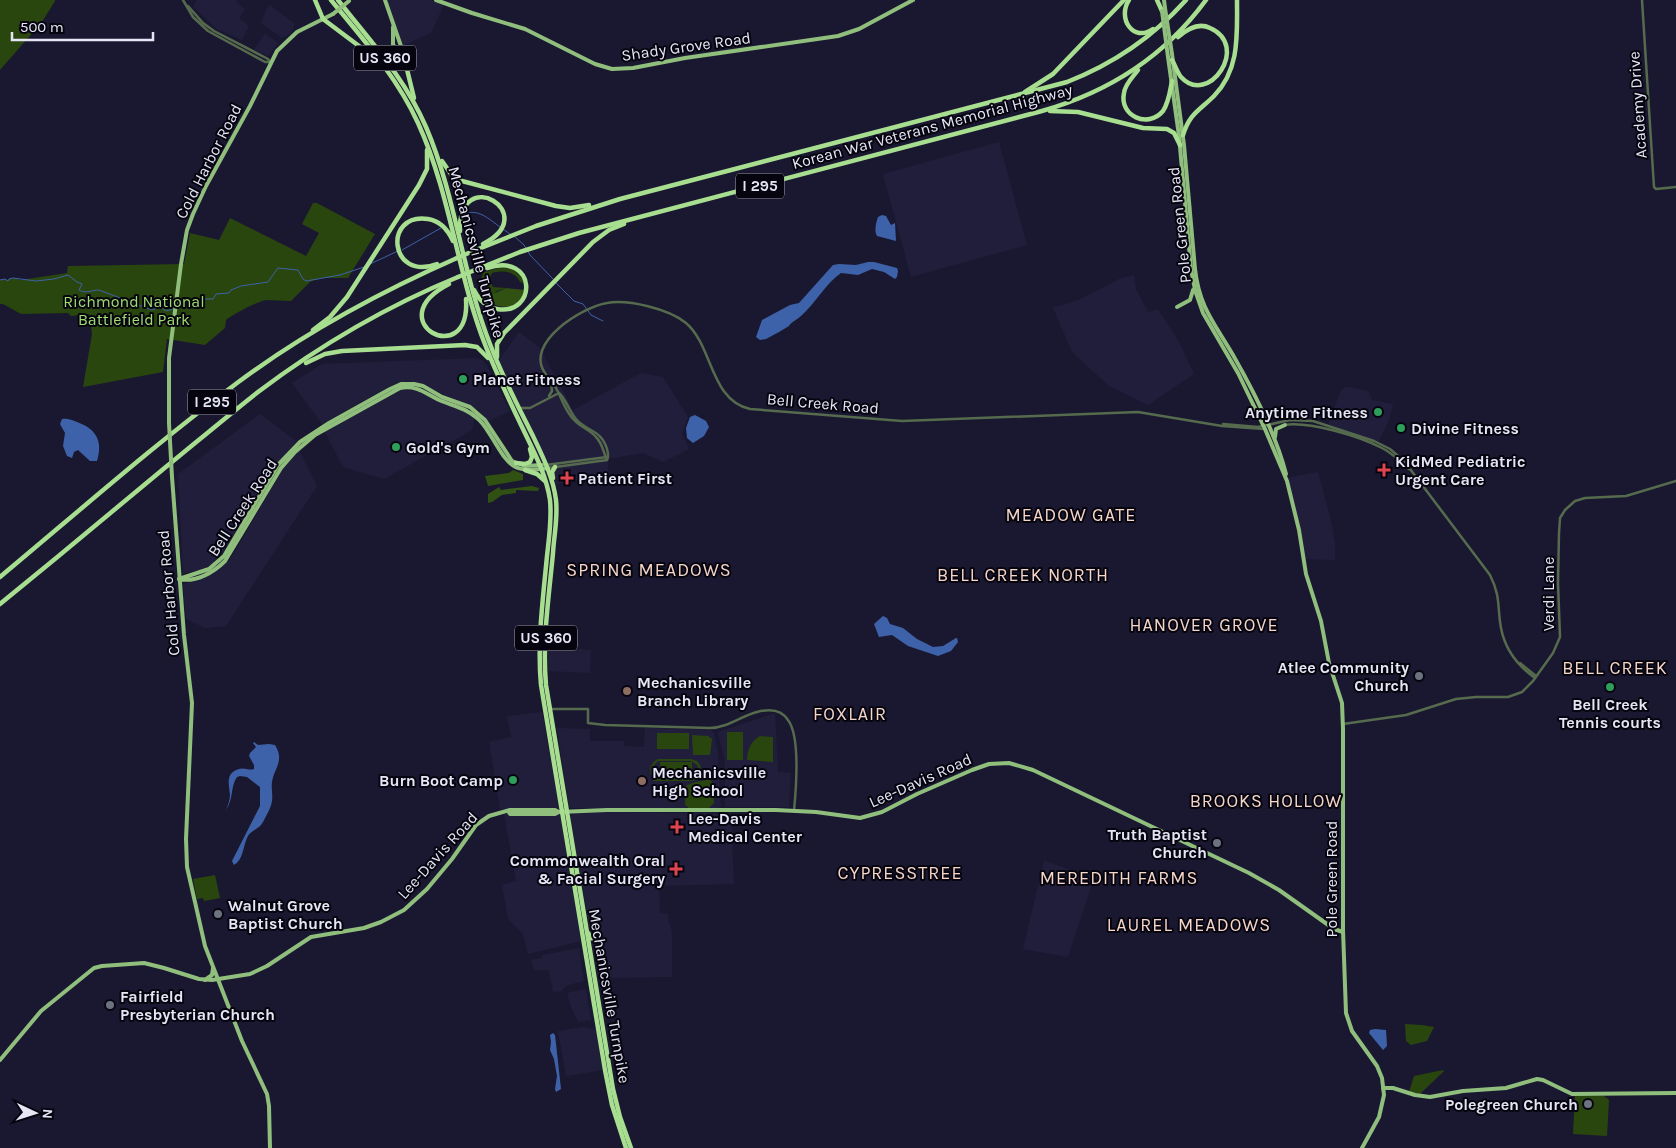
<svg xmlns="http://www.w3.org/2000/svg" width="1676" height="1148" font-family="Karla,sans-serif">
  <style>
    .built { fill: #211e3c }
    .green { fill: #29460e; fill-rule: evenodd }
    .forest { fill: #315112 }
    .water { fill: #3e62a9 }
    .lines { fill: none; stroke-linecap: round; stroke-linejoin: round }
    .stream { stroke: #3e62a9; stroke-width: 1 }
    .minor { stroke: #566b4d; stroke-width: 2.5 }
    .major { stroke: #90be7c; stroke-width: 4 }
    .highway { stroke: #a7de8f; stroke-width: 4.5 }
    .major-bridge { stroke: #90be7c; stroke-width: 4 }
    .highway-bridge { stroke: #a7de8f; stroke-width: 4.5 }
    .leisure-dot { fill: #2e9e5b; stroke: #06050f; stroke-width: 2 }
    .health-dot { fill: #e0444e; stroke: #06050f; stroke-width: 2 }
    .worship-dot { fill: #6b7280; stroke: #06050f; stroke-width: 2 }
    .education-dot { fill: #8d6e63; stroke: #06050f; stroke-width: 2 }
    .labels { text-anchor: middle; stroke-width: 4; stroke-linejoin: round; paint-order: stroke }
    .shield { fill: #06050f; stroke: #a2a2b1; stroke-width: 1 }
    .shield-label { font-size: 15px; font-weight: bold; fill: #e5e5f6 }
    .street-label { font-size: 16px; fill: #e5e5f6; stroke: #06050f }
    .park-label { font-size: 16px; fill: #a0dc72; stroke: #06050f }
    .poi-label { font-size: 16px; font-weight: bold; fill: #e5e5f6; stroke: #06050f; text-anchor: start }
    .neighbourhood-label { font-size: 18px; letter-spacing: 1px; fill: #f6d6c9; stroke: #06050f }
  </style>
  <rect width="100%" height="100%" fill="#1a1830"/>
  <g class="built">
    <polygon points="197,0 237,0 236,2 245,9 239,18 249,26 242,40 217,29 202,15 193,6"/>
    <polygon points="389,0 431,0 444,5 431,33 402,46 387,2"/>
    <polygon points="270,5 295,24 290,34 282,38 261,23 266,10"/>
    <polygon points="265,33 278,43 268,56 254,50"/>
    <polygon points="999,142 1027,245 911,277 883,174"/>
    <polygon points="1134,275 1136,289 1148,312 1158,309 1179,342 1194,374 1148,405 1109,386 1072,352 1053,308 1078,300 1119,279"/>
    <polygon points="519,332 540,348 573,410 641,373 663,377 688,417 682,434 689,449 663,462 643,453 607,459 609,475 551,485 496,364"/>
    <polygon points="477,358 483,361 487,366 510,411 489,421 479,410 418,383 407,381 394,384 322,424 292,383 322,364"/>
    <polygon points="409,387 475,416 472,430 384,479 343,467 324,430 392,391"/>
    <polygon points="1350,387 1368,391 1372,400 1393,404 1389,420 1378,443 1328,426 1340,392 1344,388"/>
    <polygon points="260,414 296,441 224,551 211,565 200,570 183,573 178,474"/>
    <polygon points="299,450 317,486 226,626 205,628 186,619 183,584 206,577 219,569 231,558 284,467"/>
    <polygon points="1318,472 1331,521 1335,543 1335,560 1305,559 1301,531 1286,478"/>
    <polygon points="548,647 591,650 590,673 548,671"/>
    <polygon points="542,712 560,810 500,809 489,742 511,737 507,716"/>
    <polygon points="775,713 778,772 791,773 789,807 725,807 725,762 718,732"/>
    <polygon points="557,728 590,729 590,741 624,741 624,746 644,747 645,728 710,730 714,734 718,752 721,806 719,808 571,808 569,807"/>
    <polygon points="608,812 731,814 734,884 659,886 660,913 668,914 668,921 671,927 672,935 672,977 598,978 570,817 573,813"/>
    <polygon points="514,813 560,815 581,941 528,954 523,934 508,919 502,885 516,881 504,814"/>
    <polygon points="1044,861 1094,878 1068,957 1023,949"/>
    <polygon points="579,948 584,981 568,985 563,989 563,991 553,992 549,970 534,970 531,960 542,958 543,955"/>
    <polygon points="585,989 586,991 591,1020 578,1022 571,1007 567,993"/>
    <polygon points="583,1027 596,1029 602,1070 566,1076 558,1031"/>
  </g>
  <g class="green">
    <polygon points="0,0 55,0 55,1 42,22 0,70"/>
    <path d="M313,203H317L375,234L348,278H321L310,282L291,301C282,301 274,300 266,300C258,301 232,315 226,320L225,328L205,345L167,339L163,372L83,387L92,334L89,314L71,316L68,313L21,314L3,304H0V280L5,279L8,281L9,279L13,278L21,280L67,273L68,266L184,264L190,233L219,240L230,218L306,256L319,233L302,224Z"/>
    <path d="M502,267C513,269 521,272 524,283L520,282C515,271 503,270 492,273L489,279L493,287L506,288L497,291L488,301H486L482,297L479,290L481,291L484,287L479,283L483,274H478Z"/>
    <rect x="727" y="732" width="16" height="28"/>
    <rect x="657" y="733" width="32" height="16"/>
    <polygon points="692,735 708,736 712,739 710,755 693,755"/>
    <path d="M760,736L773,737V762L747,760C747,750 751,741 760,736Z"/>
    <path d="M658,759H691L697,761L700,765C703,773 700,779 692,781H653V778C648,771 650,763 658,759ZM658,761H691L697,765L699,772L696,776L691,779L659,778L655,775L653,770L654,765Z"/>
    <rect x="660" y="762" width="32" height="16"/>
    <polygon points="710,779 713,784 714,803 709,808 689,808 685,805 686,786 692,783"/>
    <polygon points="215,875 220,898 204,901 203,898 197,899 193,879"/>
    <polygon points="1405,1024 1422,1025 1434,1027 1427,1041 1411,1045 1406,1041"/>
    <polygon points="1443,1070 1444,1071 1420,1094 1409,1092 1414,1076"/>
    <polygon points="1575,1095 1604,1096 1609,1100 1607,1136 1573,1134"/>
  </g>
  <g class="forest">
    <path d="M506,288L525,290C523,294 521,299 519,302C511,310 496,307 488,301L493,294Z"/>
    <polygon points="513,470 523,474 523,480 488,486 485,476 509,473"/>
    <polygon points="532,486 539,488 538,491 516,490 516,493 502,495 492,502 488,503 488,494 499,487 501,490"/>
  </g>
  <g class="water">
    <path d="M882,215L886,216L891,225L895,223L896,241L877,236C874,231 876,223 878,217Z"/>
    <path d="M868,262H874L897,268L898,271L897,277L895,279L884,272L872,269L858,275L841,273C825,284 816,303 801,316C797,320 792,321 789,326L779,332L766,339L760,340L756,337L762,320L790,305L799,303L833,265L839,264L856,265Z"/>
    <polygon points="695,415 706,421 709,427 704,436 693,443 687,438 686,428 690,417"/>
    <path d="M62,419C67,418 72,420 77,422C97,429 103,442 97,461H90L78,450L74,452L72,458L67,456L63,446L65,433L60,424Z"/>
    <polygon points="883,616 887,618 890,624 903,628 917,639 933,647 943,646 956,638 957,638 958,642 951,651 938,656 908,646 892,635 879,637 874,624"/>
    <path d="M254,742L258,745L269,744L275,745C285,761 274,768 272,782C271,788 273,794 272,801C271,808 266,816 263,822C260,829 250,830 247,838C243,847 243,860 234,865L232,861L260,806V787L247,777L240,776L237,777C230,787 234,798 226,810C228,805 230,800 230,795C229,784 225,773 239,769C244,767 249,771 254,769V765L249,756L250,753L256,747L253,743Z"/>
    <polygon points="1375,1029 1386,1030 1387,1046 1383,1050 1369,1033 1370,1030"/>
    <polygon points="553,1033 555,1035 561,1089 556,1092 555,1089 557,1076 554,1059 550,1050 551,1042 550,1035"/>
  </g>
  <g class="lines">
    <g class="stream">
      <path d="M464,214C478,208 489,219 500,227"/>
      <polyline points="503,229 510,234"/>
      <polyline points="514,236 524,245 530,255 553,279"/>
      <polyline points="402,250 441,228"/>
      <polyline points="370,264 398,251"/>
      <path d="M0,280L5,279L8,281L9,279L13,278L36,281L54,279L68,275L77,282L82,284L79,290C86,294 92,290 99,290L152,310L160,307L166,311L173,309"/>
      <polyline points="555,282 574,301 583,304 591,315 603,321"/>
      <polyline points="177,307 201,299 213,299 216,294 229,293 231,290 241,286 268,282 278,268 298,270 303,279 306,281 340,275 364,267"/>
    </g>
    <g class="minor">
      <polyline points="183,0 193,17 208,31 265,62 270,62"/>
      <polyline points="1642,0 1654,187 1656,189 1676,187"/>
      <polyline points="188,6 203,23 214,31 268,59 270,62"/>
      <path d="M559,393C566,399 569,411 576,419C587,432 601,429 607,449C608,453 609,456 607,460"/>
      <polyline points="549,396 552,391 551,383"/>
      <polyline points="519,408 530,408 559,393"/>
      <path d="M1223,424L1258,427L1290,420L1313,421L1374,441L1390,449L1404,461L1490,575C1501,597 1497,606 1501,628C1505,649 1518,666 1535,678"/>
      <path d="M1284,425C1309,421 1359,436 1382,448C1392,453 1401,462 1409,469"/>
      <path d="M607,460C603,452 603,444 596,437C588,428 578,427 570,415C564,407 561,397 556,388C553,383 548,379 545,373C524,343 582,307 607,303C628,299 669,309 686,323C713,346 710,400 750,409L902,421L1138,412L1222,426L1264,429"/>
      <polyline points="546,465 607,457"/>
      <polyline points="548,468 607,460"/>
      <polyline points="1520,663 1536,676"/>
      <path d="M551,709H588V723L605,725L710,728C727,728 741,716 757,712C768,709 781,709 788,720C801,737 796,790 794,811"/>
      <polyline points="1343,724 1406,715 1456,699 1476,697 1508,697 1522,692 1533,681 1553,653 1560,637 1558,583 1559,533 1560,518 1565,510 1575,501 1585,498 1626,496 1676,481"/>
    </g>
    <g class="major">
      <polyline points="385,0 402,49"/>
      <polyline points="436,0 472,13 525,29 595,64 612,69 633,68 685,58 838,36 859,29 913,0"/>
      <polyline points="1164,0 1165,8"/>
      <polyline points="393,27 393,45 397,49 402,49"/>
      <path d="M1172,54L1184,145L1195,269C1199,307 1215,324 1233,355C1253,390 1276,435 1286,474"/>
      <polyline points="1168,57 1179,136 1191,269 1195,290 1203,313 1238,373 1265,429 1287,481 1299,530 1306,574 1321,621 1329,663 1342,703 1343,729 1343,930 1346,1013 1352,1031 1377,1066 1382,1078 1384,1095 1379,1117 1362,1148"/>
      <polyline points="1177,307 1190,300 1193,290"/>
      <polyline points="169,423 169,358 181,264 187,230 193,214 206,186 250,106 277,51 297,32 333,14"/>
      <polyline points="1275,437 1276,429 1285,425"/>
      <polyline points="172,477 184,635 192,703 186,839 187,867 205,946 242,1041 267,1094 269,1106 270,1148"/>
      <path d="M179,579C196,583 214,572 225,561L281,468L295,452L315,435L400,388C417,385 425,393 439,400C453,406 466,408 477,418C482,422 486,428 489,433C508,462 509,475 548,468"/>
      <polyline points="179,579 209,569 224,556 278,465 300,442 329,423 390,389 401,384 414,384 423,386 442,397 470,407 485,420 512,461 525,466 542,465"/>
      <polyline points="508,811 510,814 555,814 559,812 607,810 776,810 816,812 860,818 882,812 917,794 972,770 989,764 1009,763 1033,770 1249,873 1279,890 1334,929 1343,932"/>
      <polyline points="205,980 212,975 213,968"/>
      <polyline points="0,1060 41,1011 94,968 102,966 144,963 164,968 199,979 212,980 250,974 267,966 311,937 364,928 381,922 404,910 427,889 452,859 476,825 489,816 510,810 555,810 559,812"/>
      <polyline points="1383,1088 1393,1088 1415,1095 1430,1097 1463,1091 1506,1088 1537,1079 1543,1080 1572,1094 1676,1093"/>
    </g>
    <g class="highway">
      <polyline points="315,0 323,19 375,58"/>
      <path d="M331,0C363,39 397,77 418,123C451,195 457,274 486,347C497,375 510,402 523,429C534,452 546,474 550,500C552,519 549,538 547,556C543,599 537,642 541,685L605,1070L612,1105L626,1148"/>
      <path d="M338,0C370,41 405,78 426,127C456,197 462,273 490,344C502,376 518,406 533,436C543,457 553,477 556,500C558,518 554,535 553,553C549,596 542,641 546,685L613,1089L620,1117L631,1148"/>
      <path d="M1129,0C1117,18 1133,43 1153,29"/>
      <polyline points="1157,0 1162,11"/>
      <polyline points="402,49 414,98"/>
      <path d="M1172,60C1175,65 1177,72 1181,77C1208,107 1251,46 1210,28C1198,22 1187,29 1178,37"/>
      <path d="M1138,70C1133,77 1125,84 1124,93C1119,116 1148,129 1163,111C1169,102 1170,91 1172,81"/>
      <polyline points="1025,92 1053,74 1124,0"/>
      <polyline points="1050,111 1078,112 1143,128 1167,129 1174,133 1180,145"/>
      <path d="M1183,135C1190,113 1199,111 1214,96C1240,69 1237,35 1237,0"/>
      <polyline points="442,161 451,174 462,181 556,206 570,208 589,205"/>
      <path d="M460,231C458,163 543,214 483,244"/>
      <path d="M471,252L536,226L620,199L1067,82C1113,64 1153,37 1186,0"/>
      <path d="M437,264C389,282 383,212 428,219C441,221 448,230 453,241"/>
      <path d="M475,270L520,252L579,233L1042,111C1109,92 1165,56 1206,0"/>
      <path d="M449,284C377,321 471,372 466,299"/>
      <path d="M474,290C479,300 486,307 497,309C537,316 538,252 487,268"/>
      <polyline points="313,330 330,317 347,297 419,185 427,169 427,150"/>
      <polyline points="497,357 497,344 504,333 593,242 609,230 624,224"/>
      <polyline points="306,363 325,354 342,351 465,345 477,347 488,358"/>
      <polyline points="516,463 525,464 530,462 532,457 530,449"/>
      <polyline points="525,470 537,474 545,481"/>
      <polyline points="553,478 552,472 555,467"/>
      <path d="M0,577C78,512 155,444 237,383C304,333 380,292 457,258"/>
      <path d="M0,604C54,560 107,516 161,471C193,445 225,418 258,392C319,346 387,306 458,277"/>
      <polyline points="588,933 591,938 598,940"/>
    </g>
    <g class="major-bridge">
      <polyline points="1165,8 1172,54"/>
      <polyline points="1162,11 1168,57"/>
      <polyline points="333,14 349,1"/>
      <polyline points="169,423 172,477"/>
    </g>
    <g class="highway-bridge">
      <polyline points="457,258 471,252"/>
      <polyline points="458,277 475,270"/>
    </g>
  </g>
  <g class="leisure-dot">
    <circle cx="463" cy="379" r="5"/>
    <circle cx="1378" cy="412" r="5"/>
    <circle cx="1401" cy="428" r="5"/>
    <circle cx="396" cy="447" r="5"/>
    <circle cx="1610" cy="687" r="5"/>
    <circle cx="513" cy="780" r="5"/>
  </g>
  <g class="health-dot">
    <path d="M1381.5 462.5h5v5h5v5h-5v5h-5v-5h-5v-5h5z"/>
    <path d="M564.5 470.5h5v5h5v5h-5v5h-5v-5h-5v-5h5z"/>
    <path d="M674.5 819.5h5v5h5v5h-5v5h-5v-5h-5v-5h5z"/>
    <path d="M673.5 861.5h5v5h5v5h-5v5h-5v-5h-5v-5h5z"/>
  </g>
  <g class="worship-dot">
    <circle cx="1419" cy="676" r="5"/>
    <circle cx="1217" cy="843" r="5"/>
    <circle cx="218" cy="914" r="5"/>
    <circle cx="110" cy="1005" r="5"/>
    <circle cx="1588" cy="1104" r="5"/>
  </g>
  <g class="education-dot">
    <circle cx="627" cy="691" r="5"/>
    <circle cx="642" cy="781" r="5"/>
  </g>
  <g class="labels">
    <g class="shield">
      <rect x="354" y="45.5" width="62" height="25" rx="4"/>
      <rect x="736" y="173.5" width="48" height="25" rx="4"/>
      <rect x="188" y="389.5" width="48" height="25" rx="4"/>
      <rect x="515" y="625.5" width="62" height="25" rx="4"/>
    </g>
    <g class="shield-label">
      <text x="385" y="63">US 360</text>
      <text x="760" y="191">I 295</text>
      <text x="212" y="407">I 295</text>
      <text x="546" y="643">US 360</text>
    </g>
    <g class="street-label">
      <text transform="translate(686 46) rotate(-8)" y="6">Shady Grove Road</text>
      <text transform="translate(1637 105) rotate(-94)" y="6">Academy Drive</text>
      <text transform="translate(932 126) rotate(-15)" y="6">Korean War Veterans Memorial Highway</text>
      <text transform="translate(208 161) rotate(-63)" y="6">Cold Harbor Road</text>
      <text transform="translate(1179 225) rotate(-96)" y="6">Pole Green Road</text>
      <text transform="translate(477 252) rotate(75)" y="6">Mechanicsville Turnpike</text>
      <text transform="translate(823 403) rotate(5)" y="6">Bell Creek Road</text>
      <text transform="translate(242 507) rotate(-57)" y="6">Bell Creek Road</text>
      <text transform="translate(168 593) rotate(-95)" y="6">Cold Harbor Road</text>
      <text transform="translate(1548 594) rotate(-90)" y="6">Verdi Lane</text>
      <text transform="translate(920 780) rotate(-24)" y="6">Lee-Davis Road</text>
      <text transform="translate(437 855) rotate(-48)" y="6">Lee-Davis Road</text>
      <text transform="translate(1331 879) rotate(-90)" y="6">Pole Green Road</text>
      <text transform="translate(610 996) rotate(80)" y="6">Mechanicsville Turnpike</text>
    </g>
    <g class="park-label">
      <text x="134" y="307">Richmond National<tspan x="134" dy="18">Battlefield Park</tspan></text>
    </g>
    <g class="poi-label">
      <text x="473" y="385">Planet Fitness</text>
      <text x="1368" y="418" text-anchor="end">Anytime Fitness</text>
      <text x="1411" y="434">Divine Fitness</text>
      <text x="406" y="453">Gold's Gym</text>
      <text x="1395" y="467">KidMed Pediatric<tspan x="1395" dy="18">Urgent Care</tspan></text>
      <text x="578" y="484">Patient First</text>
      <text x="1409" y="673" text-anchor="end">Atlee Community<tspan x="1409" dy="18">Church</tspan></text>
      <text x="637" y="688">Mechanicsville<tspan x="637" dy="18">Branch Library</tspan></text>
      <text x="1610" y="710" text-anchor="middle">Bell Creek<tspan x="1610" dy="18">Tennis courts</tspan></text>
      <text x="652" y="778">Mechanicsville<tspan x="652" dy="18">High School</tspan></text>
      <text x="503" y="786" text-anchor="end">Burn Boot Camp</text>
      <text x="688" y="824">Lee-Davis<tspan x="688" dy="18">Medical Center</tspan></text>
      <text x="1207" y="840" text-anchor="end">Truth Baptist<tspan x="1207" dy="18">Church</tspan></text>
      <text x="665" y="866" text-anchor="end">Commonwealth Oral<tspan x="665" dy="18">&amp; Facial Surgery</tspan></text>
      <text x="228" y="911">Walnut Grove<tspan x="228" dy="18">Baptist Church</tspan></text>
      <text x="120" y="1002">Fairfield<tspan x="120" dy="18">Presbyterian Church</tspan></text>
      <text x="1578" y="1110" text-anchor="end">Polegreen Church</text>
    </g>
    <g class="neighbourhood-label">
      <text x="1071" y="521">MEADOW GATE</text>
      <text x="649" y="576">SPRING MEADOWS</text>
      <text x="1023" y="581">BELL CREEK NORTH</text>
      <text x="1204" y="631">HANOVER GROVE</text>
      <text x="1615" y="674">BELL CREEK</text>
      <text x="850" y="720">FOXLAIR</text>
      <text x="1266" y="807">BROOKS HOLLOW</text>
      <text x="900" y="879">CYPRESSTREE</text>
      <text x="1119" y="884">MEREDITH FARMS</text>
      <text x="1189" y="931">LAUREL MEADOWS</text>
    </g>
  </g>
  <g transform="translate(35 1113) rotate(94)" stroke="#06050f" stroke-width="4" paint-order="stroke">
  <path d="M0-4L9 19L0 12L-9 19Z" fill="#e5e5f6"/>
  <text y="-8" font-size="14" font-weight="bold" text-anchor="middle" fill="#e5e5f6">N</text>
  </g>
  <path d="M12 32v8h141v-8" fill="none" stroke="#e5e5f6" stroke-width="2.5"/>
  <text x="20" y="32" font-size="15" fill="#e5e5f6" stroke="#06050f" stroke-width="4" paint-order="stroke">500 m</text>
</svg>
